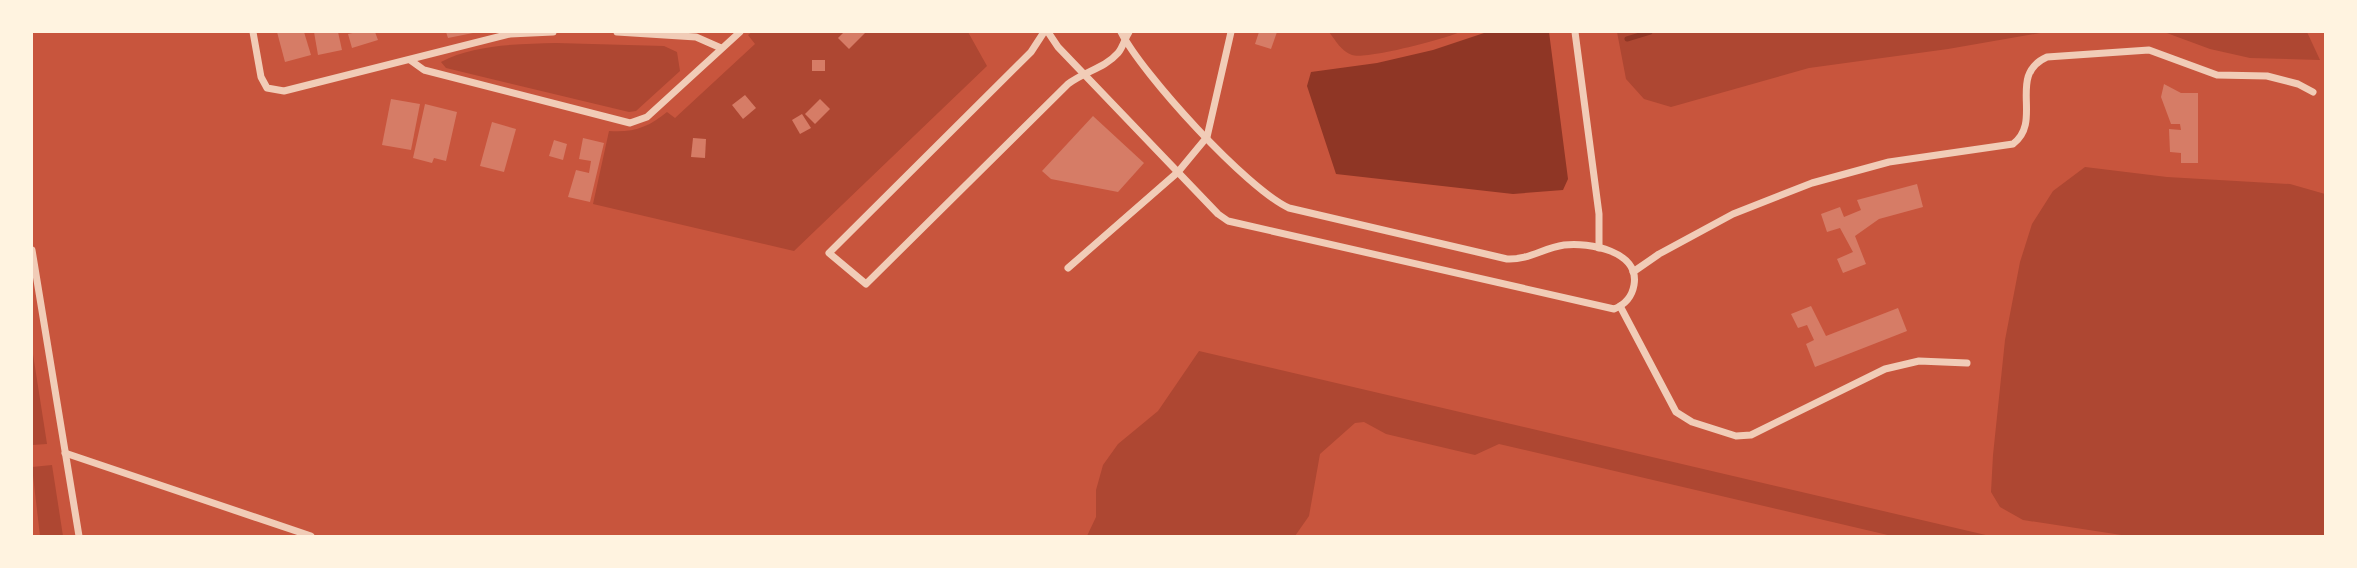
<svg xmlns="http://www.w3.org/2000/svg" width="2357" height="568" font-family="'Noto Sans',sans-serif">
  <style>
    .green { fill: #ae4732 }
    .water { fill: #8f3625 }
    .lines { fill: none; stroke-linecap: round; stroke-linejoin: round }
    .stream { stroke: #8f3625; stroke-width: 5 }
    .building { fill: #d67c66 }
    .minor { stroke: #f1ccb7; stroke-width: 7 }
  </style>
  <rect width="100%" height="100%" fill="#c8553d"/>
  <g class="green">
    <path d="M752,32H968L987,66L794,251L593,204L609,131C633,133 649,127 667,112L675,118L755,44L748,35Z"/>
    <path d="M1329,32H1460C1445,39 1365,60 1352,55C1341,51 1336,41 1329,32Z"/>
    <polygon points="1617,32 2046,32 1948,49 1809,68 1671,107 1644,99 1626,79"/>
    <polygon points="2164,32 2307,32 2320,60 2250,58 2210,49"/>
    <path d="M556,43L664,46L677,52L680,71L636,111L629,112L446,68L441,62C474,44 520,44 556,43Z"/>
    <polygon points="2085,167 2167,177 2290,184 2325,194 2325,536 2128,536 2023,520 2000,507 1991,492 1993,455 2005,340 2020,262 2032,224 2053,191"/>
    <polygon points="32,348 47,444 32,445"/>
    <polygon points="1199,351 1990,536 1892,536 1499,444 1475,455 1386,434 1364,422 1355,423 1320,454 1309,516 1295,536 1087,536 1096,517 1096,490 1103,465 1118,444 1158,411"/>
    <polygon points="52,465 63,536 40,536 32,467"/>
  </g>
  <polygon class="water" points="1487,32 1549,32 1568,179 1563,190 1513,194 1336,174 1307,86 1311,72 1377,63 1433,50"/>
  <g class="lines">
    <polyline class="stream" points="1627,39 1650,32"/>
  </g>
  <g class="building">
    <polygon points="277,32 304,32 311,55 285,62"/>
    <polygon points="314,32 338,32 342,50 318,55"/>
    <polygon points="357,32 375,32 378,40 352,48 348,34"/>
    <polygon points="446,32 473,32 473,33 448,38"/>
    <polygon points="844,32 866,32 849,49 838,38"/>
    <polygon points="1259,32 1277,32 1271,49 1255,44"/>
    <rect x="812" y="60" width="13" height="11"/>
    <polygon points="2164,84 2181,93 2198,93 2198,163 2181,163 2181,153 2170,152 2169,129 2181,130 2180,124 2171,124 2161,97"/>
    <polygon points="745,95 756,108 743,119 732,105"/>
    <polygon points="391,99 420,104 411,150 382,145"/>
    <polygon points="820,99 830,109 815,124 805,114"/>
    <polygon points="425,104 457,112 446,161 434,158 432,163 413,158"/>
    <polygon points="802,114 811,128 800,134 792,120"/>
    <polygon points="1093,116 1144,163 1118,192 1051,179 1042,171"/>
    <polygon points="492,122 516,129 504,172 480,166"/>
    <polygon points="583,138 604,143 590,202 568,197 576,170 589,173 591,161 579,159"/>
    <polygon points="693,138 706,139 705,158 691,157"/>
    <polygon points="554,140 567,144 563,160 549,156"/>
    <polygon points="1917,184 1923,207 1879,219 1855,236 1866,264 1843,273 1837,259 1853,252 1840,228 1827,232 1821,214 1840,207 1844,217 1861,210 1857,200"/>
    <polygon points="1811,306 1826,336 1898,308 1907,331 1815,367 1806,344 1814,340 1807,325 1798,328 1791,314"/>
  </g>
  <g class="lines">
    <g class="minor">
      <polyline points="253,32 261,77 267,88 284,91 510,34 553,32"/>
      <polyline points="617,32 696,37 721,48"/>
      <path d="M1044,32L1031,52L829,253L866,284L1068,84C1083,72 1105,68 1118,53C1123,47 1125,38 1129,32"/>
      <path d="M1048,32L1058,47L1218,214L1228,221L1614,309C1624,305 1632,297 1634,285C1640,251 1589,242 1564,245C1543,248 1529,260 1507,259L1289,208C1247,189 1142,74 1121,32"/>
      <polyline points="1575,32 1599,214 1599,248"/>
      <polyline points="410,60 424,70 630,123 647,117 740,32"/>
      <polyline points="32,250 79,536"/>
      <polyline points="1068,268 1178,172 1207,137 1231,32"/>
      <path d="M1633,272L1659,254L1733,214L1812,183L1889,162L2013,144C2044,121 2006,75 2047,57L2149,50L2217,75L2267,76L2298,84L2313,92"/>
      <polyline points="1620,306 1676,412 1692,422 1736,436 1751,435 1885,369 1919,361 1967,363"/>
      <polyline points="65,453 311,536"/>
    </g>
  </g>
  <rect width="2357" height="568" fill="none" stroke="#fff3e0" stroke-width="66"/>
</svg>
